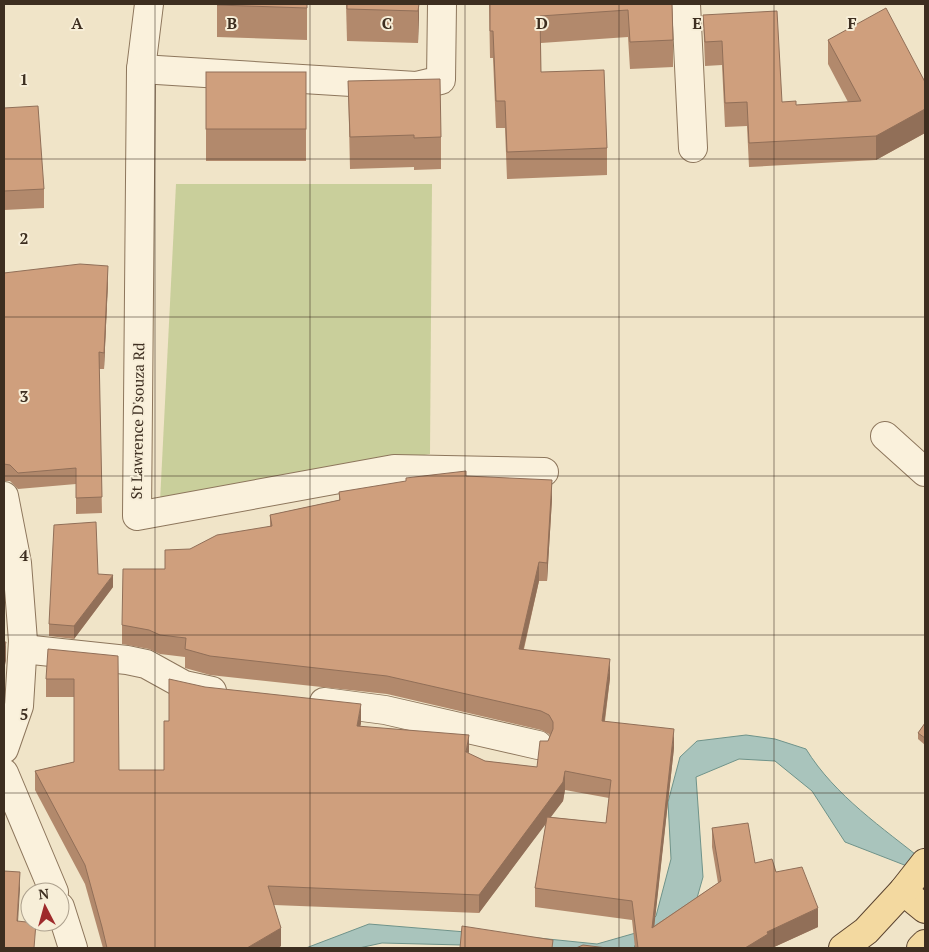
<svg xmlns="http://www.w3.org/2000/svg" width="929" height="952" font-family="'PT Serif',serif">
  <style>
    .green { fill: #c9cf9b }
    .water { fill: #a9c4bc; stroke: #6f938a }
    .lines { fill: none; stroke-linecap: round; stroke-linejoin: round }
    .minor-casing { stroke: #8d765c; stroke-width: 30 }
    .major-casing { stroke: #5b4430; stroke-width: 30 }
    .minor { stroke: #faf1dc; stroke-width: 28 }
    .major { stroke: #f3d9a0; stroke-width: 28 }
    .wall { fill: #b2896c; fill-rule: evenodd }
    .shaded-wall { fill: #916f58 }
    .building { fill: #cf9f7d; stroke: #916f58 }
    .grid { fill: none; stroke: #3d2e20; stroke-width: 1; stroke-opacity: 0.55 }
    .labels { text-anchor: middle; stroke-width: 4; stroke-linejoin: round; paint-order: stroke }
    .street-label { font-size: 15px; fill: #3d2e20; stroke: #f7eed8 }
    .grid-label { font-size: 16px; text-anchor: middle; font-weight: bold; fill: #3d2e20; stroke: #f7eed8; stroke-width: 4; stroke-linejoin: round; paint-order: stroke }
  </style>
  <rect width="100%" height="100%" fill="#f0e4c8"/>
  <polygon class="green" points="176,184 432,184 430,454 160,502"/>
  <path class="water" d="M746,735L775,739L806,749C835,796 883,828 925,862V873L845,842L812,791L775,761L739,759L696,777L703,877L693,912L635,945L634,948H504L462,945L382,943L359,948H306L369,924L538,938L597,944L639,932L656,916L671,859L668,802L680,757L697,741Z"/>
  <g class="lines">
    <g class="minor-casing">
      <g id="minor">
        <polyline points="149,4 141,69 137,516 394,469 544,472"/>
        <polyline points="686,4 693,148"/>
        <polyline points="141,69 416,86 441,80 442,4"/>
        <polyline points="885,436 925,472"/>
        <polyline points="4,496 17,563 23,641 19,706 4,749"/>
        <polyline points="23,649 127,660 146,664 184,685 212,691"/>
        <polyline points="324,702 385,710 538,745"/>
        <polyline points="4,773 54,892"/>
        <polyline points="60,907 73,948"/>
      </g>
    </g>
    <g class="major-casing">
      <g id="major">
        <polyline points="903,891 925,909"/>
        <polyline points="843,948 866,931 903,891 925,863"/>
        <polyline points="921,948 925,944"/>
      </g>
    </g>
    <use href="#minor" class="minor"/>
    <use href="#major" class="major"/>
  </g>
  <g class="wall">
    <polygon points="217,4 307,4 307,40 217,37"/>
    <polygon points="346,4 419,4 418,43 347,41"/>
    <polygon points="489,4 672,4 673,40 673,67 630,69 628,37 541,43 541,72 607,148 607,175 507,179 505,128 496,128 493,58 490,58"/>
    <polygon points="703,15 782,102 796,105 848,102 828,64 828,40 925,82 925,133 876,160 749,167 747,126 725,127 722,65 705,66"/>
    <rect x="206" y="72" width="100" height="89"/>
    <polygon points="348,81 441,137 441,169 414,170 414,167 350,169"/>
    <polygon points="4,108 44,189 44,208 4,210"/>
    <polygon points="4,273 108,282 104,369 99,369 102,513 76,514 76,484 18,489 10,481 4,481"/>
    <path d="M466,476L552,499L547,581H539L524,649L610,678L605,721L674,748L654,926L718,883L712,847V828L755,863L776,872L818,927L772,948H635L632,920L535,907V888L546,823L479,913L274,905L281,946L278,948H103L85,884L35,790V771L74,762V697H46V679L118,656L119,770H164L361,723L360,726L469,754L485,761L537,767L550,736L549,734L541,730L387,694L210,675L185,668V657L160,654L149,649L122,644V625L165,569L190,549L270,526V515L339,500V492ZM565,790L609,798L606,823L550,817L563,801Z"/>
    <polygon points="98,574 113,587 74,639 49,636 49,624"/>
    <polygon points="925,723 925,745 918,739 918,733"/>
  </g>
  <g class="shaded-wall">
    <polygon points="419,4 419,18 418,43 418,11"/>
    <polygon points="925,109 925,133 876,160 876,136"/>
    <polygon points="108,266 108,282 104,369 104,353"/>
    <polygon points="552,480 552,499 547,581 547,563"/>
    <polygon points="539,562 539,581 519,668 519,649"/>
    <polygon points="113,575 113,587 74,639 74,626"/>
    <polygon points="6,642 6,661 4,669 4,650"/>
    <polygon points="610,659 610,678 602,740 602,721"/>
    <polygon points="361,704 361,723 357,745 357,726"/>
    <polygon points="674,729 674,748 652,947 652,928"/>
    <polygon points="469,735 469,753 466,752"/>
    <polygon points="565,771 565,790 563,801 479,913 479,895"/>
    <polygon points="20,872 20,889 17,938 17,921"/>
    <polygon points="818,908 818,927 772,948 745,948 767,932"/>
    <polygon points="281,928 281,946 278,948 247,948"/>
  </g>
  <g class="building">
    <polygon points="217,4 307,4 307,8 217,5"/>
    <polygon points="347,4 419,4 418,11 347,9"/>
    <polygon points="490,4 672,4 673,40 630,42 628,10 540,16 541,72 604,70 607,148 507,152 505,101 496,101 493,31 490,31"/>
    <polygon points="886,8 925,82 925,109 876,136 749,143 747,102 725,103 722,41 705,42 703,15 777,11 782,102 796,101 796,105 861,101 828,40"/>
    <rect x="206" y="72" width="100" height="57"/>
    <polygon points="440,79 441,137 414,138 414,135 350,137 348,81"/>
    <polygon points="38,106 44,189 4,191 4,108"/>
    <polygon points="80,264 108,266 104,353 99,352 102,497 76,498 76,468 18,473 10,465 4,464 4,273"/>
    <polygon points="466,471 466,476 552,480 547,563 539,562 519,649 610,659 602,721 674,729 652,928 721,881 712,828 748,823 755,863 772,859 776,872 802,867 818,908 767,932 768,934 745,948 638,948 632,901 535,888 547,817 606,823 611,780 565,771 563,782 479,895 268,886 281,928 247,948 107,948 102,927 85,865 35,771 74,762 74,679 46,679 48,649 118,656 119,770 164,770 164,721 169,721 169,679 205,687 361,704 357,726 469,735 466,752 485,761 537,767 540,741 548,741 553,729 553,722 549,715 541,711 387,676 210,656 185,649 186,638 160,635 149,630 122,625 123,569 165,569 165,550 190,549 217,535 272,526 270,515 340,500 339,492 406,481 406,478"/>
    <polygon points="96,522 98,574 113,575 74,626 49,624 54,525"/>
    <polygon points="4,642 6,642 4,650"/>
    <polygon points="925,723 925,738 918,733"/>
    <polygon points="4,871 20,872 17,921 36,923 34,948 4,948"/>
    <polygon points="462,926 553,940 552,948 460,948"/>
    <polygon points="583,945 607,948 576,948"/>
  </g>
  <path class="grid" d="M155,4V948M310,4V948M465,4V948M619,4V948M774,4V948M4,159H925M4,317H925M4,476H925M4,635H925M4,793H925"/>
  <g class="labels">
    <g class="street-label">
      <text transform="translate(138 421) rotate(-89)" y="5">St Lawrence D'souza Rd</text>
    </g>
  </g>
  <g class="grid-label">
    <text x="77" y="29">A</text>
    <text x="232" y="29">B</text>
    <text x="387" y="29">C</text>
    <text x="542" y="29">D</text>
    <text x="697" y="29">E</text>
    <text x="852" y="29">F</text>
    <text x="24" y="85">1</text>
    <text x="24" y="244">2</text>
    <text x="24" y="402">3</text>
    <text x="24" y="561">4</text>
    <text x="24" y="720">5</text>
  </g>
  <rect width="929" height="952" fill="none" stroke="#3d2e20" stroke-width="10"/>
  <g transform="translate(45 907) rotate(354)"><circle r="24" fill="#f7eed8" stroke="#ada18e"/>
  <path d="M0-4L9 19L0 12L-9 19Z" fill="#9e2a2b"/>
  <text y="-8" font-size="14" font-weight="bold" text-anchor="middle" fill="#3d2e20">N</text>
  </g>
</svg>
